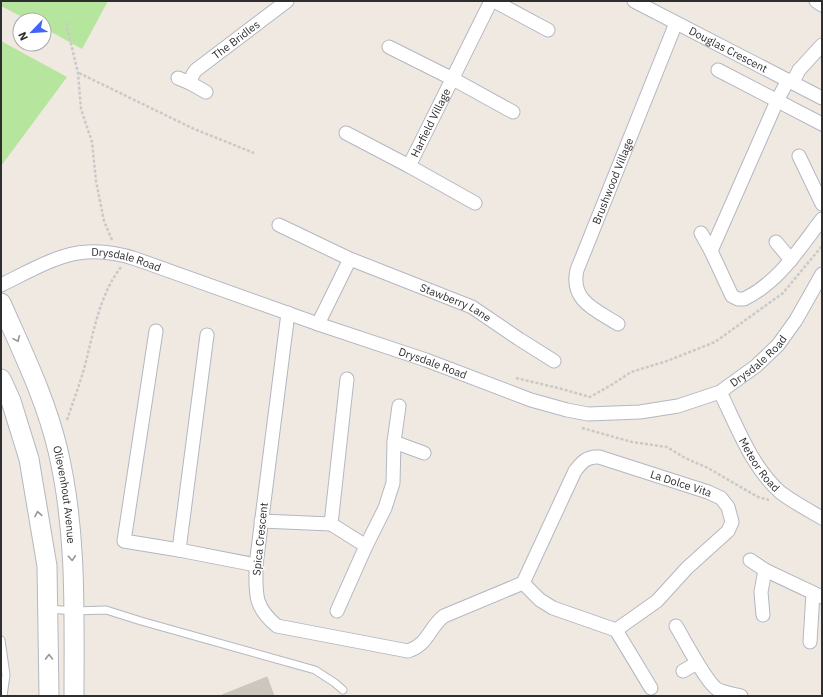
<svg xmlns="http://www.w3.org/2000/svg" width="823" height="697" font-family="'IBM Plex Sans',sans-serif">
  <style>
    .green { fill: #b6e59e }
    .building { fill: #cbc7bf; stroke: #cbc5ba }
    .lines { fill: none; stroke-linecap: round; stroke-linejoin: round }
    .lane-casing { stroke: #b4b7c1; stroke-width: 9 }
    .street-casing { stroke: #b4b7c1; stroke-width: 15 }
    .secondary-casing { stroke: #b4b7c1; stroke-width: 21 }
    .path { stroke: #c9c9c9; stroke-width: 2.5; stroke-dasharray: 3 2; stroke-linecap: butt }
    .lane { stroke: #fff; stroke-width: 7 }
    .street { stroke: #fff; stroke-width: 13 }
    .secondary { stroke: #fff; stroke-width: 19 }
    .oneway { stroke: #969696 }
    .labels { text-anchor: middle; stroke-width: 3; stroke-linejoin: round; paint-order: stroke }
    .street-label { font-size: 11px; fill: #2e2e2e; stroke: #fff }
  </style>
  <rect width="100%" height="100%" fill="#efe9e1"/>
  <g class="green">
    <polygon points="1,1 108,1 82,49 44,28 44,20 28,20 1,6"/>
    <polygon points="1,41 67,77 1,166"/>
  </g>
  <polygon class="building" points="267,677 274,696 222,696 222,695"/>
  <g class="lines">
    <g class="lane-casing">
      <g id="lane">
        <polyline points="49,609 74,611 106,610 141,621 315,670 335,683 343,690"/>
        <polyline points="1,640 6,675 3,696"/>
      </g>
    </g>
    <g class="street-casing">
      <g id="street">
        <polyline points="494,1 548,30"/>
        <path id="s1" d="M634,1L822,98"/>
        <polyline points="816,1 822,5"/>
        <polyline points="389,47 453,79 513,112"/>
        <polyline points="718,70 822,124"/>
        <polyline points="178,78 190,83"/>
        <path d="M788,80L777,101L711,251L732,296L738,299H744C779,282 799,249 822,219"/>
        <polyline points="793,82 799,70 822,45"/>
        <path id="s2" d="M206,92L190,83L193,74L196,70L287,1"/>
        <polyline points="346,133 409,166"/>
        <polyline points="799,156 822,204"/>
        <path id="s3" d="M475,203L409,166L491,1"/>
        <path id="s4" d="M279,225L350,259L472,307L519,339L554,361"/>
        <polyline points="701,233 711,251"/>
        <polyline points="776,242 791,260"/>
        <path id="s5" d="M1,285C26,273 59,253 87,252C103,251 121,254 136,259L318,324L426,360L531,400L567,410L588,414L640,412L678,406L720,392L756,366L778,345L796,320L822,274"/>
        <path id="s6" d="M288,313L256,565C256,593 253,606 277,626L408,651C429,644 429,627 444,616L523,583L575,471C582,462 587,456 599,457L708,492L721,498L728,507L732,522L728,531L687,568L657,601L616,630"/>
        <polyline points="318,324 350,259"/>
        <path id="s7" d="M618,324C596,310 570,301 577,270L676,23"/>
        <polyline points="156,331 124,541 179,550"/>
        <polyline points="207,335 179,550 256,565"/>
        <path id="s8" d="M720,392C737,426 751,466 780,492C793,502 808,510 822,518"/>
        <polyline points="394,442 424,453"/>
        <polyline points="261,521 331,524 347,379"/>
        <polyline points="331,524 366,546 337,611"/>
        <polyline points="366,546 385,508 393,483 394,442 399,406"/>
        <polyline points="750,560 765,570 822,597"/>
        <polyline points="523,583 540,600 553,608 616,630"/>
        <polyline points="763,615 761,592 765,570"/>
        <path d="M676,626C684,639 706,682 717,689C724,693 733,694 741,696"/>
        <polyline points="616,630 651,688"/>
        <polyline points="810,642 813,593"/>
        <polyline points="683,671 697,663"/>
      </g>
    </g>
    <g class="secondary-casing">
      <g id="secondary">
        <path id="s9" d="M1,303C22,351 46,399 58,451C77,531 74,614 74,696"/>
        <polyline points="1,379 11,401 29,459 47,566 49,696"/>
      </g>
    </g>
    <g class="path">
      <polyline points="66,23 78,73 81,109 92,142 96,181 104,221 112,240"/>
      <polyline points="79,73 192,128 254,153"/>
      <polyline points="516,378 562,389 590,397 613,384 631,372 667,361 715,342 783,293 822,246"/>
      <path d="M67,420C73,402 80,384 85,365C94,331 99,296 121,267"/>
      <polyline points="582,428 632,442 667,447 685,458 708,468 758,497 769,500"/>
    </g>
    <use href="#lane" class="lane"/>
    <use href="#street" class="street"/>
    <use href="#secondary" class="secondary"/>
  </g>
  <defs><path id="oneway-chevron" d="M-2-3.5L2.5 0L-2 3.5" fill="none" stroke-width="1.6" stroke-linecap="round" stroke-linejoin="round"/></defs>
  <g class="oneway">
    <use href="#oneway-chevron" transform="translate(17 339) rotate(66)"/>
    <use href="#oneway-chevron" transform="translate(38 514) rotate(-100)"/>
    <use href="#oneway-chevron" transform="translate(72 558) rotate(87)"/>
    <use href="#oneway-chevron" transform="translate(49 657) rotate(-91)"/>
  </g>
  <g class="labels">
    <g class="street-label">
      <text dy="4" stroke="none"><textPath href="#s2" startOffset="83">The Bridles</textPath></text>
      <text dy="4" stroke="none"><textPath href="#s1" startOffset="106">Douglas Crescent</textPath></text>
      <text dy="4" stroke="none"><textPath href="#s3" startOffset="124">Harfield Village</textPath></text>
      <text dy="4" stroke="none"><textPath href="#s7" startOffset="170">Brushwood Village</textPath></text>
      <text dy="4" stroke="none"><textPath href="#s5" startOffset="133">Drysdale Road</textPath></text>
      <text dy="4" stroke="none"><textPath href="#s4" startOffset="193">Stawberry Lane</textPath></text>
      <text dy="4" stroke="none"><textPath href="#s5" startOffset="805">Drysdale Road</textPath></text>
      <text dy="4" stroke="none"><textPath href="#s5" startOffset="457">Drysdale Road</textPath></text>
      <text dy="4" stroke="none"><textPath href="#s8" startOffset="83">Meteor Road</textPath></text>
      <text dy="4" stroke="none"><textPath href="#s6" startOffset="831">La Dolce Vita</textPath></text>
      <text dy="4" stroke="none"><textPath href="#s9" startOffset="203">Olievenhout Avenue</textPath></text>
      <text transform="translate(260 539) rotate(-84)" y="4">Spica Crescent</text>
    </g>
  </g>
  <rect width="823" height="697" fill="none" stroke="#2e2e2e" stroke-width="4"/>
  <g transform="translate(32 32) rotate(245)"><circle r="19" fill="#ffffff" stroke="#ababab"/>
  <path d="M0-3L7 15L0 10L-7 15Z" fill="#4264fb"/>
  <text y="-6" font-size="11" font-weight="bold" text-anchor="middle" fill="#2e2e2e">N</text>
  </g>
</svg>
